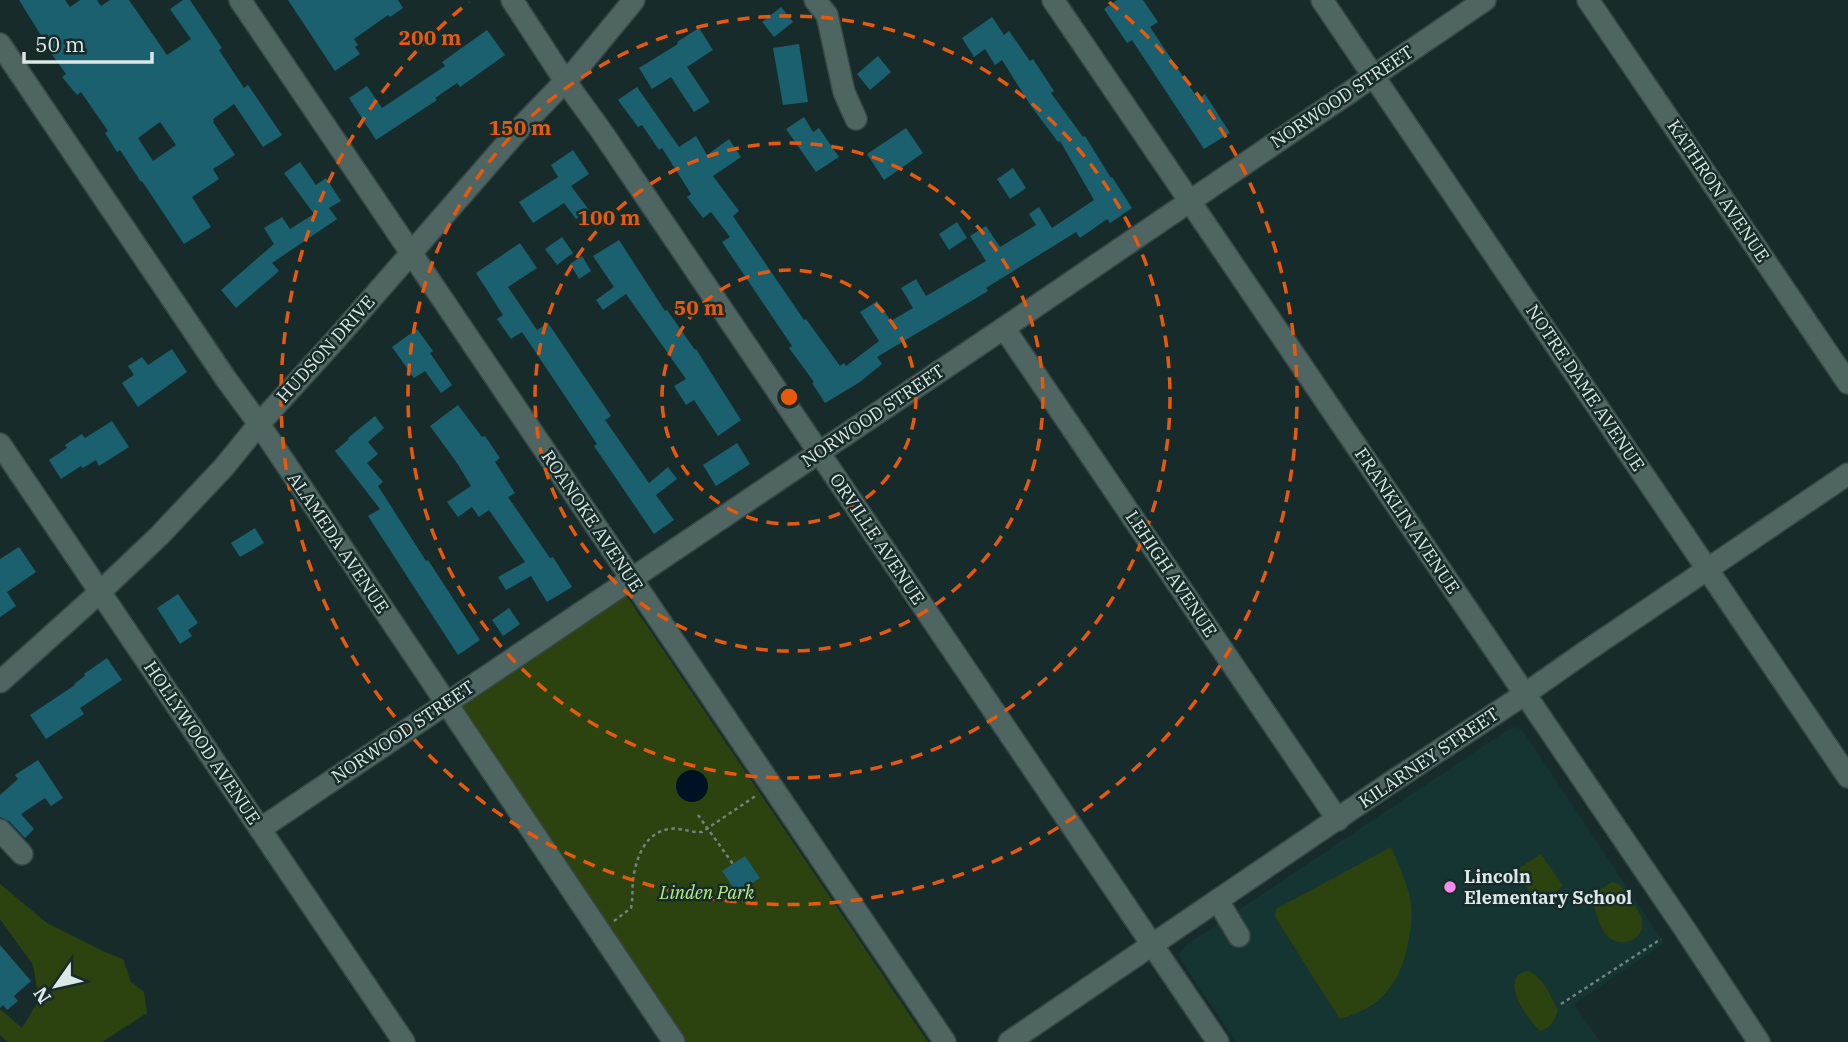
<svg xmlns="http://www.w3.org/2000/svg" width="1848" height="1042" font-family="'IBM Plex Serif',serif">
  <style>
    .built { fill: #153532 }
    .green { fill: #2c420f }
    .water { fill: #001123 }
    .building { fill: #1a606f; fill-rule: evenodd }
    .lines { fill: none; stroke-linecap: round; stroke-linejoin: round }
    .minor-casing { stroke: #364745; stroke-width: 24 }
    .path { stroke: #728381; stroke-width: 2.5; stroke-dasharray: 3.5 3.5; stroke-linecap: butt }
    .minor { stroke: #4e6562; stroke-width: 21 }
    .ring { fill: none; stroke: #e8590c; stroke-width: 3.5; stroke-dasharray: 12 9 }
    .poi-dot { fill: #f689ed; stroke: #172c2a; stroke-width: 2.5 }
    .labels { text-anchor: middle; stroke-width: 5; stroke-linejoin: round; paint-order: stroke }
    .street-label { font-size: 18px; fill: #dbe8e6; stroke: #172c2a }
    .poi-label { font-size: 18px; font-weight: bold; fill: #dbe8e6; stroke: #172c2a; text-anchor: start }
    .park-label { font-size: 18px; font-style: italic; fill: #bcef83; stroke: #172c2a }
    .centre { fill: #e8590c; stroke: #172c2a; stroke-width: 3.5 }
    .ring-label { font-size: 21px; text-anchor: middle; font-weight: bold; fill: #e8590c; stroke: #172c2a; stroke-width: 5; stroke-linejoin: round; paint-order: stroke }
  </style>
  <rect width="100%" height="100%" fill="#172c2a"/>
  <polygon class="built" points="1516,727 1523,731 1664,943 1574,1004 1600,1042 1236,1042 1182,962 1179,953 1188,944 1406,798 1509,729"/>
  <g class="green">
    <polygon points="626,595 928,1042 687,1042 461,707"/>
    <path d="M1391,847C1399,866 1408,884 1411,904C1413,920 1410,933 1407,948C1398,987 1379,1008 1340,1019L1275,917L1276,909Z"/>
    <polygon points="1541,854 1563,886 1539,905 1515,871"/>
    <path d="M1612,882L1619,884C1625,893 1637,907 1641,916C1649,941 1617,952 1604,932C1598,921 1594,907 1591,895Z"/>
    <polygon points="0,884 47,923 105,952 123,959 131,982 144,992 147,1013 102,1042 8,1042 0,1035 0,1009 22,1028 39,1000 33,965 0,919"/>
    <path d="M1528,971C1543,976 1551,997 1558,1010C1555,1020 1551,1027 1541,1031C1527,1022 1497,975 1528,971Z"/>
  </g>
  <circle class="water" cx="692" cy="786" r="16"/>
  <g class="building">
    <path d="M19,0H65L70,7L80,0H97L101,6L110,0H129L167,55L191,39L170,9L183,0H190L222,48L219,50L244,88L248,85L282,135L263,147L234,104L213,119L214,121L213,122L235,155L213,169L219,179L192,197L211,227L184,244L142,181L141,182L120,150L117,152L105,133L108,131L81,92L77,95L62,77L66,74L46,46L47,45ZM160,122L176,145L153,161L138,138Z"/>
    <polygon points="288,0 398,0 403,8 390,17 388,15 354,39 358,45 355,47 360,54 335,71"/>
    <polygon points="1117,0 1143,0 1158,22 1150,27 1198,99 1205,94 1230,133 1204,149 1132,40 1127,43 1104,9"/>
    <polygon points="781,7 793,22 774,37 762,22"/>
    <polygon points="992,17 1004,35 1009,31 1030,61 1033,59 1054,91 1051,93 1083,137 1085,136 1111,178 1112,177 1132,208 1110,223 1107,219 1080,238 1076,232 986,288 988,291 877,357 882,364 860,382 825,403 812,383 814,382 789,348 792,346 722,242 730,237 711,212 703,218 687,197 691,194 662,148 659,150 642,125 638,127 618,100 637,87 679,147 696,136 707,155 729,139 741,157 713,176 739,211 733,216 804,320 806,319 840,366 844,363 846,366 879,341 860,312 877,301 891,321 913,308 901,288 916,279 926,296 986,261 970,236 986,226 1000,247 1036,225 1029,214 1039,207 1052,228 1094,200 1060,141 1058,142 1031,106 1002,60 995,65 985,49 974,57 962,38"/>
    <polygon points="699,28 713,50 687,67 710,102 694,112 671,77 652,89 639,68 678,44 677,42"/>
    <polygon points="487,30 505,55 460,87 457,83 435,98 437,100 376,140 349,98 367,86 382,108 445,66 442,62"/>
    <polygon points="799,44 808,102 783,105 773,48"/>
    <polygon points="878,56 891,72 870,90 857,74"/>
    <polygon points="804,117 813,132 819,128 839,157 816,172 786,129"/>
    <polygon points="906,128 923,153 884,180 867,154"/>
    <polygon points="573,150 589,174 571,186 589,210 576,219 564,203 533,223 519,202 558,177 551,165"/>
    <polygon points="300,162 316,185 326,178 341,201 329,208 337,219 272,263 279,271 236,308 221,290 274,244 264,228 282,217 290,229 314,214 284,173"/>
    <polygon points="1013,168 1026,188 1010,199 997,179"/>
    <polygon points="957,222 967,238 949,250 939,234"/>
    <polygon points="562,237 573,253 557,265 545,249"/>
    <polygon points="619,240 665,311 667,310 695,350 696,349 741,420 718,436 694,400 686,405 674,386 686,379 626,294 603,310 596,300 614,287 593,256"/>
    <polygon points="520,243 537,268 508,287 537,330 548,323 611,416 605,420 649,483 668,467 677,479 656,495 674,520 654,534 594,446 597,444 522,332 511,339 497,319 503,315 476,273"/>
    <polygon points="582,256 591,271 579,279 570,264"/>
    <polygon points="417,329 433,351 430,353 452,385 441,393 425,371 414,378 392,347"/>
    <polygon points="172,349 187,372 138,407 122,383 134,375 128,366 142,357 148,365"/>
    <polygon points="458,405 482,437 485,436 500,458 495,462 515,493 508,497 550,558 553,557 572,587 547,602 531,576 506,590 498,577 525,562 489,510 479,517 472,507 458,517 447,502 471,486 457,463 430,426"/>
    <polygon points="375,416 384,428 368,442 378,454 367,463 383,482 378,486 426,561 428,560 480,640 458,655 368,516 380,509 335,451 349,439 348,438"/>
    <polygon points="112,421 129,447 99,466 96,460 83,468 81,466 61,479 49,460 67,448 65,445 82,434 85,438"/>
    <polygon points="737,443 750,464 716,486 703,465"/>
    <polygon points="255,528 264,543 240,557 231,543"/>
    <polygon points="19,547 36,572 7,592 16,606 0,617 0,559"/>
    <polygon points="178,594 198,623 188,630 192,636 180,644 157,608"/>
    <polygon points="509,608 520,624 503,636 492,620"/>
    <polygon points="107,658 122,680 80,708 84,714 46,739 30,715 75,685 74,684 85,676 84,674"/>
    <polygon points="38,760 63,798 51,806 45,798 21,814 34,829 25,838 9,821 0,817 0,795 18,779 15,775"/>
    <polygon points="745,856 760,878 737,893 722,871"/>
    <polygon points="0,945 31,981 14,996 18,1001 7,1010 3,1005 0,1008"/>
  </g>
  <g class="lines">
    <g class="minor-casing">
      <g id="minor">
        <polyline points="240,0 945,1042"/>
        <polyline points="512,0 565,81 602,132 1218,1042"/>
        <polyline points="815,0 827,15 844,92 856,119"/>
        <polyline points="1053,0 1684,928 1759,1042"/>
        <polyline points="1322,0 1848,777"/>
        <polyline points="1588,0 1848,383"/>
        <polyline points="0,44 226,379 259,424 674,1042"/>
        <polyline points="1004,328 1338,820"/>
        <polyline points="0,444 404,1042"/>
        <polyline points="0,682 100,592 159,536 224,467 259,424 338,337 520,128 578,68 634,0"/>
        <polyline points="260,829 1004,328 1485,0"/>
        <polyline points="0,830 22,854"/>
        <polyline points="1218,901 1239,936"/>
        <polyline points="1009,1042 1393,781 1525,694 1585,652 1848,474"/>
      </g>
    </g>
    <g class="path">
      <polyline points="698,815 733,864"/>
      <path d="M614,921L631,908C633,899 632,890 633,880C636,859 644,833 669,829C680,827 691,833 702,832L757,795"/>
      <polyline points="1561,1004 1661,939"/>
    </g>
    <use href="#minor" class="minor"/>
  </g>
  <g class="ring">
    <circle cx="789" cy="397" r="127"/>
    <circle cx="789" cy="397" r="254"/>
    <circle cx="789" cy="397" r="381"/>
    <path d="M1109 2A508 508 0 1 1 469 2"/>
  </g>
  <circle class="poi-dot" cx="1450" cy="887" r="7"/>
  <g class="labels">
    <g class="street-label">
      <text transform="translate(1342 97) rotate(-34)" y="6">NORWOOD STREET</text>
      <text transform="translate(1718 191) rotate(56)" y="6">KATHRON AVENUE</text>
      <text transform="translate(326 349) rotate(-48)" y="6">HUDSON DRIVE</text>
      <text transform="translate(1585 388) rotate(56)" y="6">NOTRE DAME AVENUE</text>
      <text transform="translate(873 416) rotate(-34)" y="6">NORWOOD STREET</text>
      <text transform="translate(592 521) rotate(56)" y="6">ROANOKE AVENUE</text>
      <text transform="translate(1407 521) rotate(56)" y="6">FRANKLIN AVENUE</text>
      <text transform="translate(877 539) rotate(56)" y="6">ORVILLE AVENUE</text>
      <text transform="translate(338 543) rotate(56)" y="6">ALAMEDA AVENUE</text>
      <text transform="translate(1171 574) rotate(56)" y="6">LEHIGH AVENUE</text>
      <text transform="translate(403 732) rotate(-34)" y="6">NORWOOD STREET</text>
      <text transform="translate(202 743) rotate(56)" y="6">HOLLYWOOD AVENUE</text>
      <text transform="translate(1429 758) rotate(-34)" y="6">KILARNEY STREET</text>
    </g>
    <g class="poi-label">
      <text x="1464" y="883">Lincoln<tspan x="1464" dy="21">Elementary School</tspan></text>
    </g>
    <g class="park-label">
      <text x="707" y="899">Linden Park</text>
    </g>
  </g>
  <circle cx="789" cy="397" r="10" class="centre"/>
  <g class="ring-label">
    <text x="430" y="45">200 m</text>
    <text x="520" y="135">150 m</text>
    <text x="609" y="225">100 m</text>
    <text x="699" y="315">50 m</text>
  </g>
  <g transform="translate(56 986) rotate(236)" stroke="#172c2a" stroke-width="5" paint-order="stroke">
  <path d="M0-5L12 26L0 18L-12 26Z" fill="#dbe8e6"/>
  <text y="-10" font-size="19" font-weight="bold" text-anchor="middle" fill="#dbe8e6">N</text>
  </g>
  <path d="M24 52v10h128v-10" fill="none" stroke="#dbe8e6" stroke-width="3.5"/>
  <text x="35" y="52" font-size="21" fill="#dbe8e6" stroke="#172c2a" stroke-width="5" paint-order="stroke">50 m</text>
</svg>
